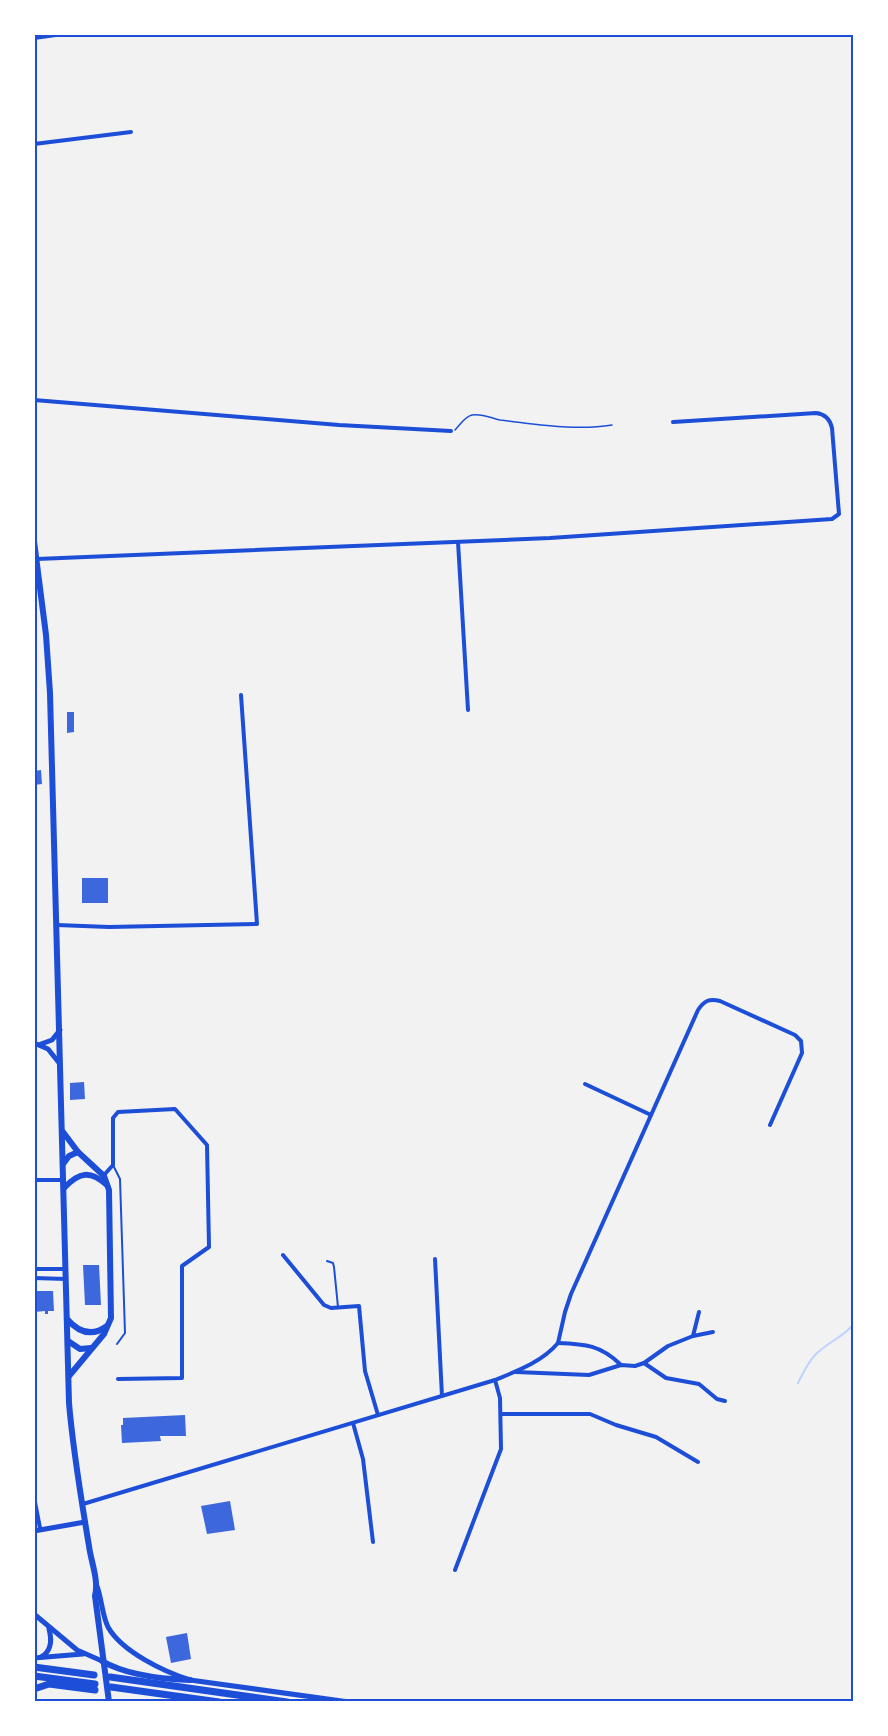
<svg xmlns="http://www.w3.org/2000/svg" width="888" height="1736" font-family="Helvetica,sans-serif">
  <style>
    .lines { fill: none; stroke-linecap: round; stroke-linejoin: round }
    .stream { stroke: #bfd3fe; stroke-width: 2 }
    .building { fill: #3d67dc }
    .path { stroke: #1d4ed8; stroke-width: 1.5 }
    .service { stroke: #1d4ed8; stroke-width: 2 }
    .minor { stroke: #1d4ed8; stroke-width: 4 }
    .tertiary { stroke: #1d4ed8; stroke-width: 5 }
    .secondary { stroke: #1d4ed8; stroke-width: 6 }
    .trunk { stroke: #1d4ed8; stroke-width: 7 }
    .neatline { fill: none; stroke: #1d4ed8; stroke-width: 2 }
  </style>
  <rect width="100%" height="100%" fill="#f2f2f2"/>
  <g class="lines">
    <path class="stream" d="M798,1383C803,1373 808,1362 816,1354C828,1342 842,1338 854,1324"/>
  </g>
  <g class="building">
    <polygon points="67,712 74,712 74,732 67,733"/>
    <polygon points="41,770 42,784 34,785 34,771"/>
    <rect x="82" y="878" width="26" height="25"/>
    <polygon points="84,1082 85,1099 70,1100 70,1083"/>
    <polygon points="83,1265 99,1265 101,1305 85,1305"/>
    <polygon points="34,1291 53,1291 54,1311 48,1311 48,1314 45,1314 45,1311 34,1312"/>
    <polygon points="185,1415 186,1436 160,1436 161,1441 122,1443 121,1425 123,1425 123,1418"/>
    <polygon points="230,1501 235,1530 207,1534 201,1506"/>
    <polygon points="187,1633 191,1659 171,1663 166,1637"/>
  </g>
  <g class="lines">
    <path class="path" d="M455,430C461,424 464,417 472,415C481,413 491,418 500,420C537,424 575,431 612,425"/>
    <g class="service">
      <polyline points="113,1165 120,1179 125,1333 117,1344"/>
      <polyline points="327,1261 333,1263 334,1267 338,1307"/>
    </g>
    <g class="minor">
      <polyline points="34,38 63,34"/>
      <polyline points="34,144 131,132"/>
      <polyline points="34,400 339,425 451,431"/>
      <polyline points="458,542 468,710"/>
      <path d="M37,559L550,538L832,519L839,514L832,428C830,419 825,414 816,413L673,422"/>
      <polyline points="57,925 109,927 257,924 241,695"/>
      <polyline points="585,1084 651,1115"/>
      <polyline points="104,1175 113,1165 113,1118 118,1112 175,1109 207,1145 209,1247 182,1266 182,1378 118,1379"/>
      <polyline points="34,1180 63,1180"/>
      <polyline points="283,1255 324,1305 331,1308 359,1306 365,1371 378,1415"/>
      <polyline points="435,1259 442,1396"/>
      <polyline points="34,1269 65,1269"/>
      <polyline points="34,1278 66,1279"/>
      <polyline points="693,1336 699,1312"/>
      <path d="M558,1343L565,1312L571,1294L698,1010C704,1001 709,998 720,1001L795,1035L801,1041L802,1053L770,1125"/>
      <path d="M558,1343C585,1344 601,1345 621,1365"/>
      <polyline points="644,1363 666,1378 699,1384 717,1399 725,1401"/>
      <polyline points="516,1372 589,1375 621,1365 635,1366 644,1363 668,1346 693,1336 713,1332"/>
      <polyline points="501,1414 590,1414 616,1425 656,1437 698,1462"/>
      <polyline points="353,1423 363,1459 373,1542"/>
      <polyline points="34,1497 40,1528"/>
      <path d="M83,1504L495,1380C517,1371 542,1362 558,1343"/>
      <polyline points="455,1570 501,1449 500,1398 495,1380"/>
    </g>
    <g class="tertiary">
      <polyline points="34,1043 48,1049 60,1064"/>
      <polyline points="41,1044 52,1040 60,1030"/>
      <polyline points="34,1531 85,1522"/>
      <path d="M97,1586C102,1600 102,1615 108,1627C122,1652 165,1672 190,1680L349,1702"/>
      <polyline points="34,1614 77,1650 102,1661"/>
      <path d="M41,1657C52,1651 52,1640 49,1629"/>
      <polyline points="34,1658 83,1654"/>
    </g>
    <g class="secondary">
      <path d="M34,541L46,635L50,693L69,1403C73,1451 81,1498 89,1546C91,1562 99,1580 95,1596L109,1702"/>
      <polyline points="63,1132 78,1152 104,1176 109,1190 111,1318 104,1334 69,1376"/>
      <polyline points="63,1164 69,1156 78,1152"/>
      <path d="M64,1188C79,1172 90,1170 107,1185"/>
      <path d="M67,1319C79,1333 92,1337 107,1326"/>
      <polyline points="68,1341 80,1349 91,1348"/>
      <path d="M102,1661C126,1675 162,1679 190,1680"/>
    </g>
    <g class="trunk">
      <polyline points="34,1667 94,1675"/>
      <polyline points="34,1676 95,1684"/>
      <polyline points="110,1677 287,1702"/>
      <polyline points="111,1687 219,1702"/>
      <polyline points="34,1689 49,1684 95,1690"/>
    </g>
  </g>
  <rect width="888" height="1736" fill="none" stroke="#ffffff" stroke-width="72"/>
  <rect x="36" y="36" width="816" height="1664" class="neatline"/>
</svg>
